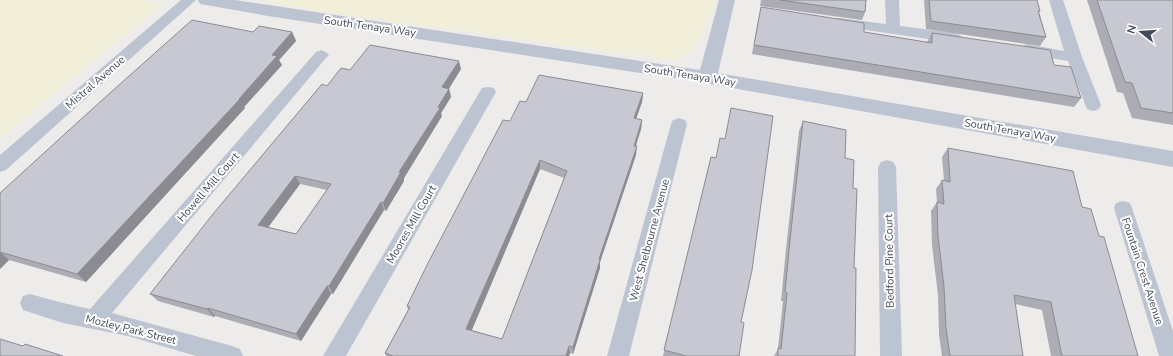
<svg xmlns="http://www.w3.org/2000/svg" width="1173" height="356" font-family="'Nunito Sans',sans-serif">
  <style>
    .sand { fill: #f1efda }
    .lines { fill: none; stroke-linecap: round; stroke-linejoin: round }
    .minor { fill: #bdc4d1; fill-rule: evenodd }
    .tertiary { fill: #bdc4d1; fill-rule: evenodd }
    .wall { fill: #abacb4; fill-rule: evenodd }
    .shaded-wall { fill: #8b8c92 }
    .building { fill: #c7c8d1; stroke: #8b8c92; fill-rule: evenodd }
    .labels { text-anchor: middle; stroke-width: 4; stroke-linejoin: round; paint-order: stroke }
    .street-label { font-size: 11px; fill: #434a59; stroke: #fff }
  </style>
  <rect width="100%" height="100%" fill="#eeebeb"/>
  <g class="sand">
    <polygon points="0,0 143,0 163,4 0,138"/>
    <polygon points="261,0 718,0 694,50 675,60 336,14"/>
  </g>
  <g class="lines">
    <g class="minor">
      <polygon points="181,0 196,0 6,170 0,172 0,155"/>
      <polygon points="885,0 899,0 900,26 955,33 960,35 962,38 960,41 955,43 839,26 834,25 832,22 834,19 839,18 886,24"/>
      <polygon points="1049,0 1063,0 1082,57 1101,105 1099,109 1093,111 1087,109 1068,61 1027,54 1022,52 1020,49 1022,46 1027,44 1064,51"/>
      <polygon points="321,50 326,52 329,55 326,58 112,313 232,346 240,349 243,356 196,356 128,336 63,323 23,310 20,303 23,296 30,294 63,303 90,309 316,52"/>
      <polygon points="488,87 494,88 496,92 346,356 323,356 482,88"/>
      <polygon points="679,118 685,120 687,124 629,356 607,356 671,124 673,120"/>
      <polygon points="887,160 893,162 896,167 902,356 880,356 878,167 881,162"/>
      <polygon points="1123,201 1130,203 1132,208 1173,331 1173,356 1159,356 1114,208 1116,203"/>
    </g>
    <polygon class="tertiary" points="198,0 235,0 700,70 719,0 735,0 718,73 1173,151 1173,167 699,82 268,16 206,5 200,4"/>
  </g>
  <g class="wall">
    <polygon points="761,0 866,0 865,12 862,20 760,6"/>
    <polygon points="924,0 1037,0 1040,11 1039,12 1046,37 1040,46 926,29"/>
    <polygon points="1087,0 1173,0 1173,125 1132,118 1123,93 1117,92"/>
    <polygon points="761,7 864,32 927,42 932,33 1054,65 1081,98 1074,107 752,54 759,16"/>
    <polygon points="253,32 292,32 296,41 279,60 282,65 244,107 245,108 86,282 9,260 0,269 0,193"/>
    <path d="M461,69L449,89L451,97L441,113L442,116L404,178V181L386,211L384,210L333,294H331L301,341L215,316L214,317L158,301L150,294L327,86L350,70ZM300,184L327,190L296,234L268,227Z"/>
    <path d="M643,93L642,102L636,119L642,120L641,129L636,146V155L600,262V268L573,354L570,353L569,356H386L385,353L408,310L407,306L510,121ZM540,169L564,178L502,339L471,330Z"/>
    <polygon points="803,121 845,158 853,188 855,356 774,356 778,349 783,301 781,301 786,249 799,131"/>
    <polygon points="948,148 1082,207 1099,236 1138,356 1051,356 1042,310 1015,304 1023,356 942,356 939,335 938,295 932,245 931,211 937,202 936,189 942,180 944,180 942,157"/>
    <polygon points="711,157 715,158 741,322 739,356 663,356"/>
  </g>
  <g class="shaded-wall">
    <polygon points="292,32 296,41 279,60 282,65 244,107 245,108 86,282 77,274 239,99 272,55"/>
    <polygon points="459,61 461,69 444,96 442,87"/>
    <polygon points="449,89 451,97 441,113 442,116 404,178 404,181 386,211 383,203 399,172"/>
    <polygon points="643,93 642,102 633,127 634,118"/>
    <polygon points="642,120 641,129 633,154 634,146"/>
    <polygon points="637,146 636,155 600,262 600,268 573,354 573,347 599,259"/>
    <polygon points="540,160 540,169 469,337 466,329"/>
    <polygon points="295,176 300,184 264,233 258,225"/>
    <polygon points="381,202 384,210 333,294 329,286"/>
    <polygon points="0,252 9,260 0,269"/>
    <polygon points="327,286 331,294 301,341 296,334"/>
    <polygon points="208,308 215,316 214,317 207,309"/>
    <polygon points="569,346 570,353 569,356 566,356"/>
  </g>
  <g class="building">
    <polygon points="780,0 866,0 865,12"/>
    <polygon points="929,0 1037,0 1040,11 1038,11 1046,37 931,21"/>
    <polygon points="1097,0 1173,0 1173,113 1141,108 1132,83 1125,82"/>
    <polygon points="761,7 864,23 864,32 932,43 932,33 1050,50 1054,65 1071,67 1081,98 754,45"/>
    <polygon points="192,20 253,32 259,26 292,32 272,55 277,56 239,99 240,99 77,274 0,252 0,193 101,101"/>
    <path d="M370,45L459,61L442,87L449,89L438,107L440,108L399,172H401L383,203L381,202L329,286H327L296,334L208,308L207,309L150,294L213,214L322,84L327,86L341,68L350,70ZM295,176L331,184L296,234L258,225Z"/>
    <path d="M539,75L643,93L634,118L642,120L634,146H637L599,259L600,260L573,347L569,346L566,356H393L385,353L410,307L407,306L428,263L503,120L510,121L520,101L526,102ZM540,160L567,171L502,339L466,329Z"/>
    <polygon points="731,108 773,116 752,270 741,322 744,323 739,356 686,356 664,350 711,157 716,158 720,138 725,139"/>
    <polygon points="803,121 846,130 845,158 854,160 853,188 857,189 854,268 856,268 855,356 778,356 778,348 781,349 787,293 785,292 790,240"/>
    <polygon points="948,148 1073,171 1082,207 1091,209 1099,236 1104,237 1138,356 1062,356 1051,302 1014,295 1023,356 950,356 946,328 944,287 938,236 937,202 944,204 942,180 950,182"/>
    <polygon points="0,339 23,346 25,344 63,356 0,356"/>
  </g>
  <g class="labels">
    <g class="street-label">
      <text transform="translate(370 26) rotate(8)" y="4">South Tenaya Way</text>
      <text transform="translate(690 75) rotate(9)" y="4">South Tenaya Way</text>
      <text transform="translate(95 82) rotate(-41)" y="4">Mistral Avenue</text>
      <text transform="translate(1010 130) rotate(10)" y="4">South Tenaya Way</text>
      <text transform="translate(208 187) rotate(-49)" y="4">Howell Mill Court</text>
      <text transform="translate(411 224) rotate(-60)" y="4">Moores Mill Court</text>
      <text transform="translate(649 240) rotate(-75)" y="4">West Shelbourne Avenue</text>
      <text transform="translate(889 261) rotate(-91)" y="4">Bedford Pine Court</text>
      <text transform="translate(1143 271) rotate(72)" y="4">Fountain Crest Avenue</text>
      <text transform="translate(131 329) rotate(14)" y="4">Mozley Park Street</text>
    </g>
  </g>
  <g transform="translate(1141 32) rotate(287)" stroke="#ffffff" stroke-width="3" paint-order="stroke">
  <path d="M0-3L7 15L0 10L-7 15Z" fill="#434a59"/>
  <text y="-6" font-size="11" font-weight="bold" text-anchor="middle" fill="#434a59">N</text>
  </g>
</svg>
